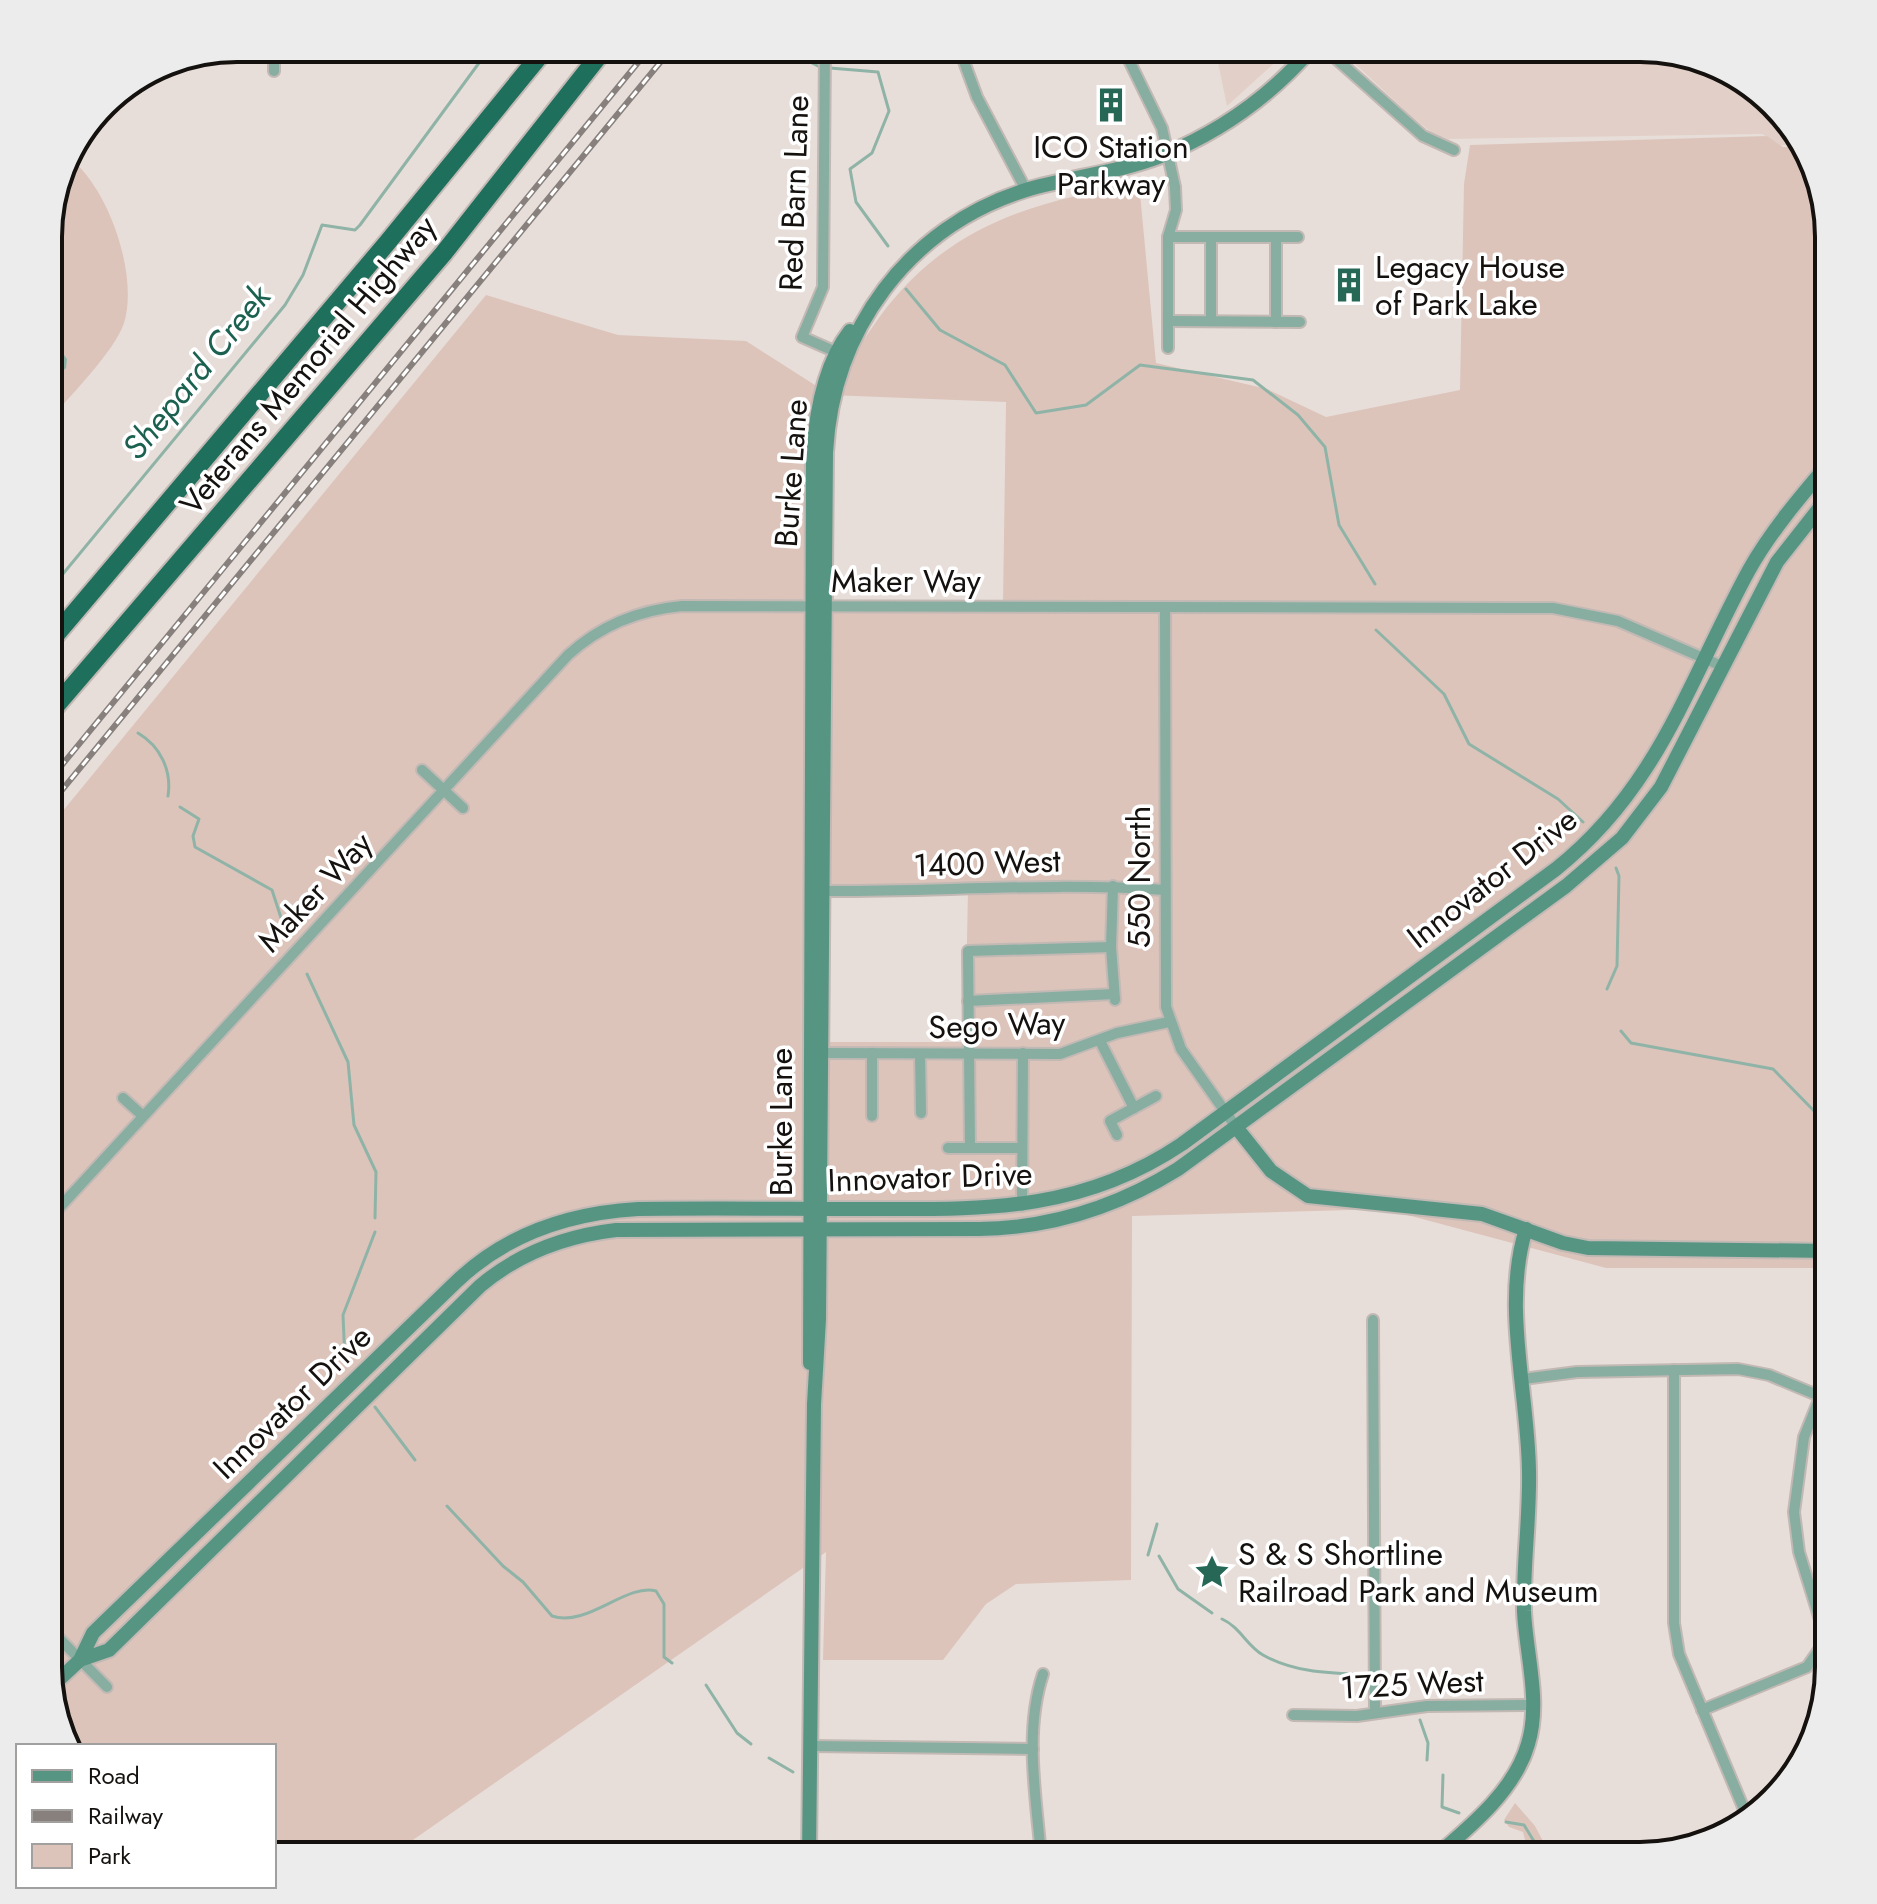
<svg xmlns="http://www.w3.org/2000/svg" width="1877" height="1904" font-family="Jost,sans-serif">
  <style>
    .built { fill: #e2d0c8 }
    .green { fill: #dcc4bb; fill-rule: evenodd }
    .water { fill: #8fb4a7 }
    .lines { fill: none; stroke-linecap: round; stroke-linejoin: round }
    .stream { stroke: #8fb4a7; stroke-width: 3 }
    .street-casing { stroke: #c2b9b5; stroke-width: 14 }
    .secondary-casing { stroke: #c2b9b5; stroke-width: 18 }
    .highway-casing { stroke: #c2b9b5; stroke-width: 22 }
    .street { stroke: #87aea1; stroke-width: 10 }
    .secondary { stroke: #579583; stroke-width: 14 }
    .highway { stroke: #1e6f5b; stroke-width: 18 }
    .rail-casing { stroke: #87807d; stroke-width: 6 }
    .rail { stroke: #fff; stroke-width: 3; stroke-dasharray: 9; stroke-linecap: butt }
    .labels { text-anchor: middle; stroke-width: 7; stroke-linejoin: round; paint-order: stroke }
    .poi-label { font-size: 32px; fill: #14110f; stroke: #fff; text-anchor: start }
    .street-label { font-size: 32px; fill: #14110f; stroke: #fff }
    .water-label { font-size: 34px; font-style: italic; fill: #1c6150; stroke: #fff }
    .rim { fill: none; stroke: #14110f; stroke-width: 4 }
  </style>
  <rect width="100%" height="100%" fill="#e8ded9"/>
  <g class="built">
    <polygon points="1215,48 1291,48 1227,106"/>
    <polygon points="1338,48 1652,48 1724,68 1782,113 1803,146 1780,145 1762,134 1448,139 1432,133 1412,117"/>
  </g>
  <g class="green">
    <path d="M1767,136L1783,147H1803L1815,165L1829,237V1268H1606L1385,1209L1132,1216L1131,1580L1016,1584L986,1604L943,1660H823L826,1552L390,1856H274V1746H69L58,1728L48,1667V829L486,295L618,335L746,341L829,394C848,365 866,334 887,307C956,221 1037,202 1139,183L1156,363L1267,389L1326,417L1460,390L1464,184L1470,145ZM830,395L1006,402L1003,602L832,606ZM830,890H968L965,1042H830Z"/>
    <path d="M67,156C108,185 139,275 124,323C115,351 68,398 48,422V224Z"/>
    <polygon points="1515,1803 1535,1826 1551,1856 1529,1856 1523,1832 1509,1827 1504,1820"/>
  </g>
  <polygon class="water" points="48,333 67,359 66,368 59,375 48,370"/>
  <g class="lines">
    <g class="stream">
      <polyline points="801,48 800,57 818,66"/>
      <polyline points="830,68 878,72 889,111 872,153 850,169 856,202 888,246"/>
      <polyline points="906,289 940,330 1005,365 1036,413 1086,405 1140,365 1253,380 1298,415 1325,447 1339,525 1375,584"/>
      <polyline points="48,592 285,305 303,275 322,225 355,230 360,225 490,48"/>
      <polyline points="1376,630 1444,694 1469,744 1558,799 1583,822"/>
      <path d="M138,733C160,746 172,770 168,796"/>
      <polyline points="180,807 199,819 193,836 195,847 272,890 284,927"/>
      <polyline points="307,974 348,1062 354,1125 376,1172 375,1218"/>
      <polyline points="1607,989 1617,966 1619,876 1616,868"/>
      <polyline points="1621,1031 1631,1043 1773,1069 1819,1116 1816,1152 1829,1177"/>
      <polyline points="345,1362 343,1315 375,1232"/>
      <polyline points="375,1407 415,1460"/>
      <path d="M447,1506L503,1566L523,1582L552,1616C587,1628 626,1583 656,1591L664,1604V1657L672,1663"/>
      <polyline points="1148,1555 1157,1524"/>
      <polyline points="1159,1556 1178,1589 1212,1613"/>
      <path d="M1222,1619C1240,1627 1247,1646 1263,1655C1297,1674 1335,1673 1371,1675"/>
      <polyline points="1378,1677 1398,1684"/>
      <polyline points="706,1685 737,1733 751,1744"/>
      <polyline points="1420,1720 1428,1743 1427,1760"/>
      <polyline points="769,1758 793,1772"/>
      <polyline points="1443,1775 1442,1807 1459,1813"/>
      <polyline points="1506,1822 1524,1825 1543,1856"/>
    </g>
    <g class="street-casing">
      <g id="street">
        <polyline points="825,48 823,287 802,337 843,355"/>
        <polyline points="959,48 977,97 1026,190"/>
        <polyline points="1123,48 1162,128 1175,187 1176,210 1168,237 1168,348"/>
        <polyline points="1324,48 1423,136 1454,150"/>
        <polyline points="274,71 274,48"/>
        <polyline points="1168,237 1298,237"/>
        <polyline points="1168,321 1300,322"/>
        <polyline points="1211,321 1211,237"/>
        <polyline points="1276,322 1276,237"/>
        <polyline points="1165,607 1166,1007 1181,1049 1236,1127"/>
        <polyline points="422,770 463,808"/>
        <polyline points="1113,886 1111,947 1115,1000"/>
        <path d="M819,891C935,892 1049,882 1165,890"/>
        <polyline points="968,1001 1114,994"/>
        <polyline points="1100,1041 1134,1108"/>
        <polyline points="821,1053 1060,1054 1117,1033 1169,1022"/>
        <polyline points="872,1053 872,1116"/>
        <polyline points="920,1054 921,1113"/>
        <polyline points="123,1098 143,1116"/>
        <polyline points="1117,1135 1110,1121 1156,1096"/>
        <polyline points="948,1148 1022,1148"/>
        <polyline points="970,1148 968,951 1111,947"/>
        <polyline points="1022,1206 1023,1053"/>
        <path d="M48,1220L568,655C601,625 638,610 682,606L1553,608L1618,621L1724,667"/>
        <polyline points="1373,1320 1375,1713"/>
        <polyline points="1674,1370 1674,1623 1679,1654 1748,1819"/>
        <polyline points="1523,1379 1577,1372 1738,1369 1769,1375 1829,1400"/>
        <polyline points="48,1627 107,1687"/>
        <polyline points="1702,1710 1807,1667 1821,1647 1821,1623 1799,1552 1794,1512 1804,1437 1829,1375"/>
        <polyline points="1293,1715 1357,1716 1427,1706 1533,1705"/>
        <polyline points="811,1746 1033,1749"/>
        <path d="M1041,1856C1036,1796 1024,1731 1043,1674"/>
      </g>
    </g>
    <g class="secondary-casing">
      <g id="secondary">
        <polyline points="1236,1127 1271,1171 1308,1196 1482,1214 1563,1243 1588,1248 1829,1251"/>
        <path d="M810,1363L813,454C816,412 824,364 850,331"/>
        <path d="M80,1660L109,1650L480,1286C519,1253 565,1236 616,1230L979,1229C1051,1228 1117,1207 1178,1169L1566,886L1622,838L1661,787L1777,562L1829,496"/>
        <path d="M51,1687L80,1660L93,1633L456,1282C506,1234 569,1213 638,1209C713,1208 789,1209 864,1209C983,1209 1079,1213 1182,1144L1556,869C1659,787 1689,680 1749,570C1771,531 1800,497 1829,463"/>
        <path d="M809,1856L814,1404L819,1319L826,452C833,330 908,227 1026,190C1070,177 1117,173 1161,156C1220,132 1270,97 1312,48"/>
        <path d="M1436,1856C1471,1826 1515,1790 1528,1744C1541,1702 1526,1654 1524,1611C1523,1564 1530,1517 1529,1471C1528,1392 1502,1305 1526,1229"/>
      </g>
    </g>
    <g class="highway-casing">
      <g id="highway">
        <polyline points="48,644 387,243 546,48"/>
        <polyline points="48,715 443,254 605,48"/>
      </g>
    </g>
    <use href="#street" class="street"/>
    <use href="#secondary" class="secondary"/>
    <use href="#highway" class="highway"/>
    <g class="rail-casing">
      <g id="rail">
        <polyline points="48,782 650,48"/>
        <polyline points="48,807 672,48"/>
      </g>
    </g>
    <use href="#rail" class="rail"/>
  </g>
  <defs>
    <g id="building-bare" transform="scale(2.76)"><path d="M-4-6H4V6H1V3H-1V6H-4ZM-2.5-4.3h1.7v1.8h-1.7ZM.8-4.3h1.7v1.8H.8ZM-2.5-1h1.7V.8h-1.7ZM.8-1h1.7V.8H.8Z" fill="#266756" stroke="#fff" stroke-width="2.5" paint-order="stroke"/></g>
    <g id="sight-bare" transform="scale(2.76)"><path d="M0-6L1.8-2.2L6-1.7L2.9 1.2L3.7 5.4L0 3.3L-3.7 5.4L-2.9 1.2L-6-1.7L-1.8-2.2Z" fill="#266756" stroke="#fff" stroke-width="2.5" paint-order="stroke"/></g>
  </defs>
  <g fill-rule="evenodd">
    <use href="#building-bare" x="1111" y="105"/>
    <use href="#building-bare" x="1349" y="285"/>
    <use href="#sight-bare" x="1212" y="1572"/>
  </g>
  <g class="labels">
    <g class="poi-label">
      <text x="1111" y="158" text-anchor="middle">ICO Station<tspan x="1111" dy="37">Parkway</tspan></text>
      <text x="1375" y="278">Legacy House<tspan x="1375" dy="37">of Park Lake</tspan></text>
      <text x="1238" y="1565">S &amp; S Shortline<tspan x="1238" dy="37">Railroad Park and Museum</tspan></text>
    </g>
    <g class="street-label">
      <text transform="translate(794 193) rotate(-88)" y="11">Red Barn Lane</text>
      <text transform="translate(308 365) rotate(-50)" y="11">Veterans Memorial Highway</text>
      <text transform="translate(791 473) rotate(-86)" y="11">Burke Lane</text>
      <text x="906" y="592">Maker Way</text>
      <text transform="translate(987 863) rotate(-2)" y="11">1400 West</text>
      <text transform="translate(1139 877) rotate(-90)" y="11">550 North</text>
      <text transform="translate(1492 878) rotate(-38)" y="11">Innovator Drive</text>
      <text transform="translate(315 892) rotate(-47)" y="11">Maker Way</text>
      <text transform="translate(997 1025) rotate(-2)" y="11">Sego Way</text>
      <text transform="translate(781 1122) rotate(-90)" y="11">Burke Lane</text>
      <text transform="translate(930 1177) rotate(-2)" y="11">Innovator Drive</text>
      <text transform="translate(292 1402) rotate(-44)" y="11">Innovator Drive</text>
      <text transform="translate(1412 1684) rotate(-3)" y="11">1725 West</text>
    </g>
    <g class="water-label">
      <text transform="translate(196 372) rotate(-51)" y="12">Shepard Creek</text>
    </g>
  </g>
  <path d="M0 0H1877V1904H0ZM237 62H1640A175 175 0 0 1 1815 237V1667A175 175 0 0 1 1640 1842H237A175 175 0 0 1 62 1667V237A175 175 0 0 1 237 62Z" fill="#ececec" fill-rule="evenodd"/>
  <path class="rim" d="M237 62H1640A175 175 0 0 1 1815 237V1667A175 175 0 0 1 1640 1842H237A175 175 0 0 1 62 1667V237A175 175 0 0 1 237 62Z"/>
  <rect x="16" y="1744" width="260" height="144" fill="#ffffff" stroke="#a1a09f" stroke-width="2"/>
  <rect x="32" y="1770" width="40" height="12" fill="#579583" stroke="#a1a09f" stroke-width="2"/>
  <text x="88" y="1784" font-size="24" fill="#14110f">Road</text>
  <rect x="32" y="1810" width="40" height="12" fill="#87807d" stroke="#a1a09f" stroke-width="2"/>
  <text x="88" y="1824" font-size="24" fill="#14110f">Railway</text>
  <rect x="32" y="1844" width="40" height="24" fill="#dcc4bb" stroke="#a1a09f" stroke-width="2"/>
  <text x="88" y="1864" font-size="24" fill="#14110f">Park</text>
</svg>
